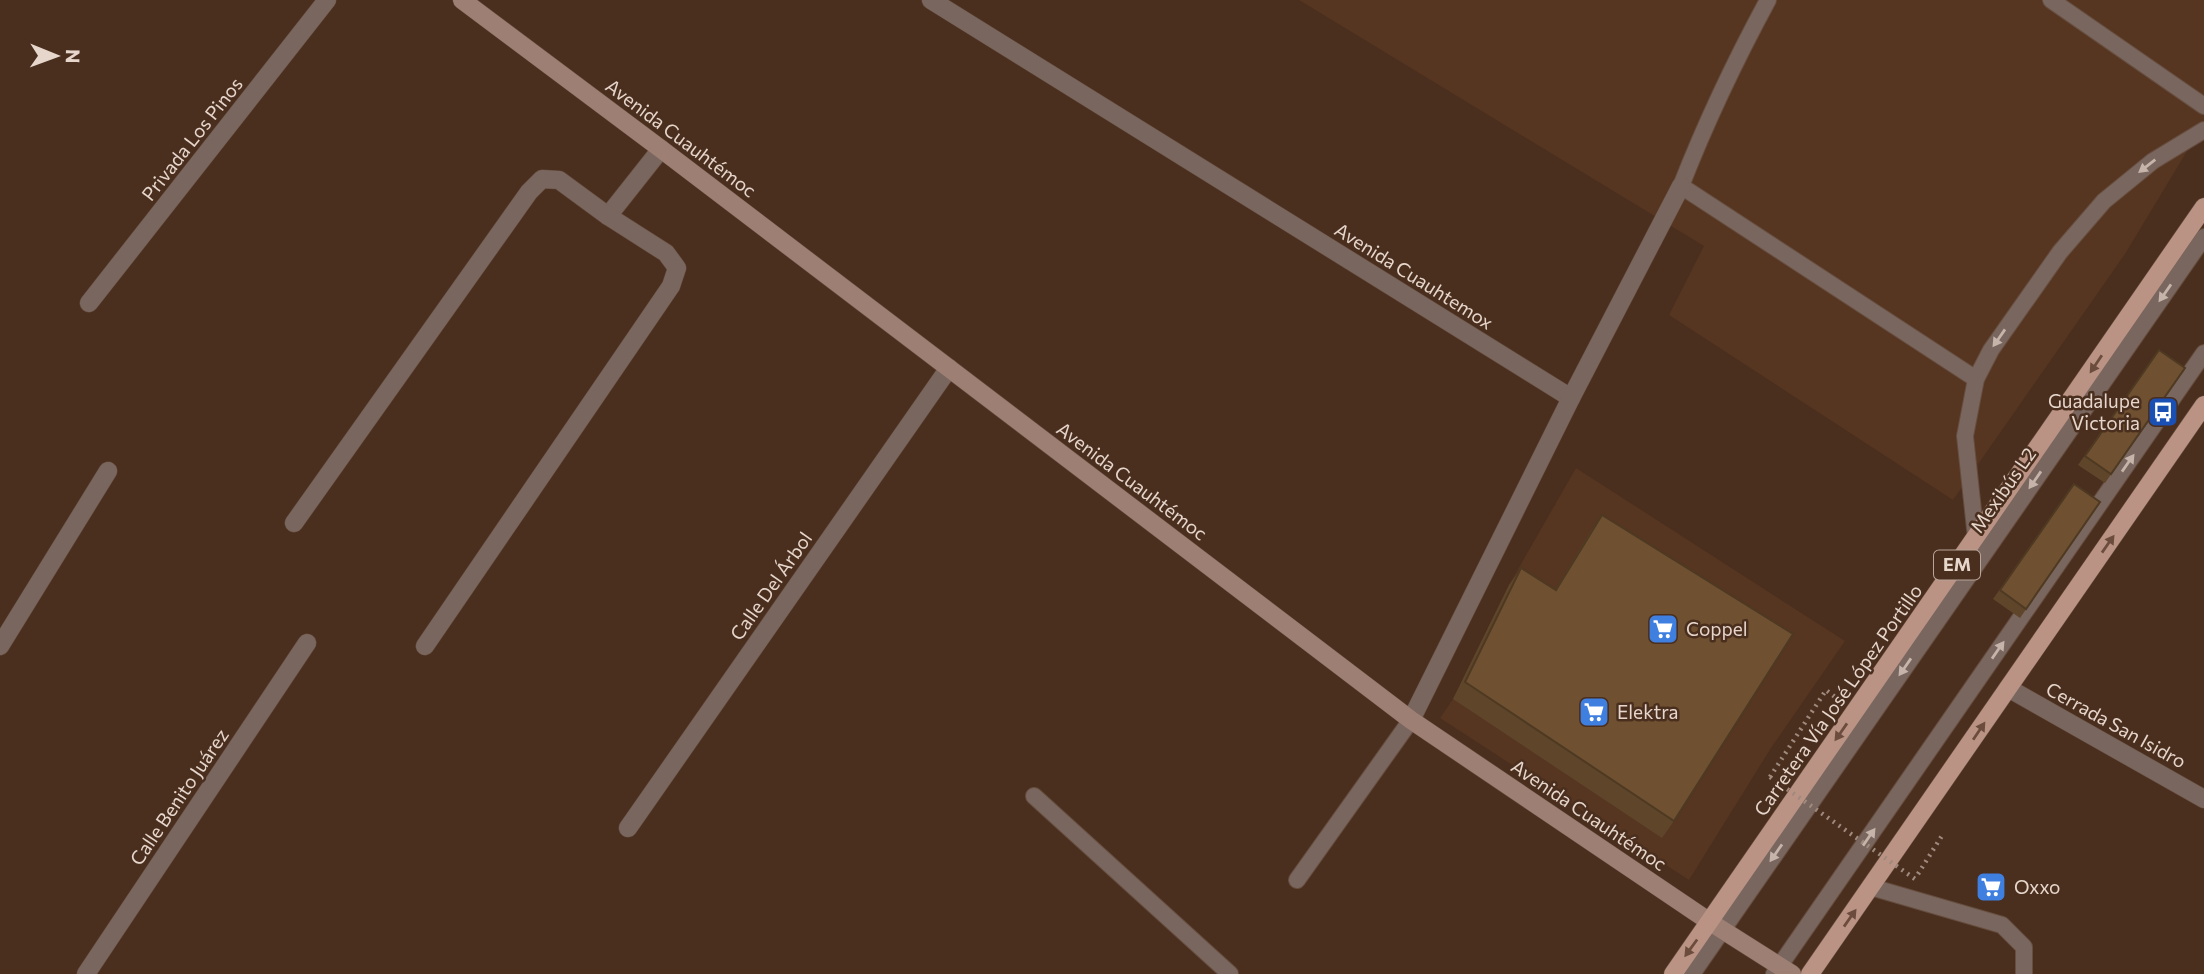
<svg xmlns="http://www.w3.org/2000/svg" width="2204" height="974" font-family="Commissioner,sans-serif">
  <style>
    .built { fill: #563521 }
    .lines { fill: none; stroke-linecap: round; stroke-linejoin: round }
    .lane-casing { stroke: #664d3e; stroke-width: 18 }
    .street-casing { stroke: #664d3e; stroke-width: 19 }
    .secondary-casing { stroke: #664d3e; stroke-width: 19 }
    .primary-casing { stroke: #664d3e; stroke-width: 19 }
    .path { stroke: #9f8a7d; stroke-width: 4.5; stroke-dasharray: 2 5; stroke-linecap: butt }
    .lane { stroke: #79665e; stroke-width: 16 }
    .street { stroke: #79665e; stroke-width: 18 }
    .secondary { stroke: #9e7f74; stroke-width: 18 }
    .primary { stroke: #ba9384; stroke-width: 18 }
    .path-bridge { stroke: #9f8a7d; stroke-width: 4.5; stroke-dasharray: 2 5; stroke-linecap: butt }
    .wall { fill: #5f462a }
    .building { fill: #6f5131; stroke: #4e3922; stroke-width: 2 }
    .oneway { fill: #c6b4ab }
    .oneway2 { fill: #6c4d3d }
    .labels { text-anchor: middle; stroke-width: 5; stroke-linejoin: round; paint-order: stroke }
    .shield { fill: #4a2f1f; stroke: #b8a498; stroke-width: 2 }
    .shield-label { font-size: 18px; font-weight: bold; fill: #e7d6cc }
    .street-label { font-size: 19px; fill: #e7d6cc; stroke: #4a2f1f }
    .poi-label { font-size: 19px; fill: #e7d6cc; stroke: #4a2f1f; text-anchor: start }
  </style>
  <rect width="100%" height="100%" fill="#4a2f1f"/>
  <g class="built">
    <polygon points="1299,0 2204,0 2204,123 2125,254 1953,500 1669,315 1704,246"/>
    <polygon points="1576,468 1845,641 1771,748 1689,880 1440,718 1453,699 1509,585"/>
  </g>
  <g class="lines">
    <g class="lane-casing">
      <g id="lane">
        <path d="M1768,0C1735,61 1706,122 1681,186L1976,379"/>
        <polyline points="2051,0 2204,106"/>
        <polyline points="1976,538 1965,436 1976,379 1991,350 2060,252 2104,201 2153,161 2204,130"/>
        <polyline points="1034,796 1230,974"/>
        <polyline points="1297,880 1411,720"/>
        <polyline points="1871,887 2002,925 2024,947 2024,974"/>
        <polyline points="1692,974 2204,237"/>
        <polyline points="1774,974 2204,353"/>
      </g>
    </g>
    <g class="street-casing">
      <g id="street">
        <polyline points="931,0 1571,398"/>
        <polyline points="608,216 661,149"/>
        <polyline points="89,303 327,0"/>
        <polyline points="294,523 529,192 542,179 559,180 608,216 666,253 677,268 671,286 425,646"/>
        <polyline points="0,646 108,471"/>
        <polyline points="2008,688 2204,799"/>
        <polyline points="1411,720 1571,398 1681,186"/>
        <polyline points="628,828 949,368"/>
        <polyline points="86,974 307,643"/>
      </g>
    </g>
    <g class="secondary-casing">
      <polyline id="secondary" points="462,0 661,149 1411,720 1710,922 1792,974"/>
    </g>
    <g class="primary-casing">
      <g id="primary">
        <polyline points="1673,974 2204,207"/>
        <polyline points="1810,974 2204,405"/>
      </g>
    </g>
    <g class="path">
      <polyline points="1770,777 1826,690 1835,697"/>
      <polyline points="1918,874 1943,834"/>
    </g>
    <use href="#lane" class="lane"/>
    <use href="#street" class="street"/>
    <use href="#secondary" class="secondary"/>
    <use href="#primary" class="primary"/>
    <polyline class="path-bridge" points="1770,777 1915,879"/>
  </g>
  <g class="wall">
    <polygon points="2159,350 2185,368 2105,483 2078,465"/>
    <polygon points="2074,484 2100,502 2020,618 1993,599"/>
    <polygon points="1602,515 1674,821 1662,838 1453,699 1509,585 1521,568 1555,590 1590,532"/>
  </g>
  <g class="building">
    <polygon points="2159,350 2185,368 2111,474 2085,456"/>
    <polygon points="2074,484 2100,502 2026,609 2000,590"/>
    <polygon points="1602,515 1793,634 1674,821 1465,682 1521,568 1556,590"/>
  </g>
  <defs><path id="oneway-solid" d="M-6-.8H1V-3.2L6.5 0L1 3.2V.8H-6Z" transform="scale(1.75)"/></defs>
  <g class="oneway">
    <use href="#oneway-solid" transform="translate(2147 166) rotate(142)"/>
    <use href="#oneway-solid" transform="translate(2165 293) rotate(125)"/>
    <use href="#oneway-solid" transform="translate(1999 338) rotate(125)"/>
    <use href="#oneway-solid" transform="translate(2128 463) rotate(-55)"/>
    <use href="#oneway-solid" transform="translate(2035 480) rotate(125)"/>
    <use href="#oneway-solid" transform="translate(1998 650) rotate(-55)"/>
    <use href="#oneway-solid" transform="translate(1905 667) rotate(125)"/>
    <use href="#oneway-solid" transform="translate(1869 837) rotate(-55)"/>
    <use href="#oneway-solid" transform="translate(1776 853) rotate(125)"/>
  </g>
  <g class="oneway2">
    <use href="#oneway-solid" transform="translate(2096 364) rotate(124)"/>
    <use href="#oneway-solid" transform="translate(2108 544) rotate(-55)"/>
    <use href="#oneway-solid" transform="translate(1979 731) rotate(-56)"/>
    <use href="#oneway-solid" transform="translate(1841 732) rotate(125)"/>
    <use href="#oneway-solid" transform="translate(1850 918) rotate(-55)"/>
    <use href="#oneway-solid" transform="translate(1691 948) rotate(126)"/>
  </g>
  <defs>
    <g id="bus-square" transform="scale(1.575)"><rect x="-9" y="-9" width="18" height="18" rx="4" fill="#1a4fb4" stroke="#4a2f1f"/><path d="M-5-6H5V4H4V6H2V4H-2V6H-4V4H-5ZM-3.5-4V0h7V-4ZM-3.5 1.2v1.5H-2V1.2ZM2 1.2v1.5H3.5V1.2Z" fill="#fff"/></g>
    <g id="supermarket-square" transform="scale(1.575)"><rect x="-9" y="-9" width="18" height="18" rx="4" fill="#3f7fe0" stroke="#4a2f1f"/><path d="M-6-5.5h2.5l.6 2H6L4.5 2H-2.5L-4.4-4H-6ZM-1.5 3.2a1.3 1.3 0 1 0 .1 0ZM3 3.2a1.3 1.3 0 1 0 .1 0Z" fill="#fff"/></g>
  </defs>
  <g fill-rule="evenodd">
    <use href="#bus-square" x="2163" y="412"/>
    <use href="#supermarket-square" x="1663" y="629"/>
    <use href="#supermarket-square" x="1594" y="712"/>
    <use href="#supermarket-square" x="1991" y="887"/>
  </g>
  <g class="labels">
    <rect class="shield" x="1934" y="550.5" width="46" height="29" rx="5"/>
    <g class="shield-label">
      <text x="1957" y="571">EM</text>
    </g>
    <g class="street-label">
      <text transform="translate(681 138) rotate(37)" y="7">Avenida Cuauhtémoc</text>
      <text transform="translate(192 139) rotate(-52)" y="7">Privada Los Pinos</text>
      <text transform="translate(1414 276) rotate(32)" y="7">Avenida Cuauhtemox</text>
      <text transform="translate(1132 481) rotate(37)" y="7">Avenida Cuauhtémoc</text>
      <text transform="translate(2003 490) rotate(-55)" y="7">Mexibús L2</text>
      <text transform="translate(771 586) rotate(-55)" y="7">Calle Del Árbol</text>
      <text transform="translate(1838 700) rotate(-55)" y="7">Carretera Vía José López Portillo</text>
      <text transform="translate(2116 725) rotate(29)" y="7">Cerrada San Isidro</text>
      <text transform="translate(179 797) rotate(-56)" y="7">Calle Benito Juárez</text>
      <text transform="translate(1589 815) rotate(34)" y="7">Avenida Cuauhtémoc</text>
    </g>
    <g class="poi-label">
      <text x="2140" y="408" text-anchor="end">Guadalupe<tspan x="2140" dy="22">Victoria</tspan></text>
      <text x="1686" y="636">Coppel</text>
      <text x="1617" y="719">Elektra</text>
      <text x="2014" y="894">Oxxo</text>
    </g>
  </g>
  <g transform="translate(56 56) rotate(91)" stroke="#4a2f1f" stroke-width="5" paint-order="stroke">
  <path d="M0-5L12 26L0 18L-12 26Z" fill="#e7d6cc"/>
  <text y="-10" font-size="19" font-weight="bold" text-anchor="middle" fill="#e7d6cc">N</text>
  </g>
</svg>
